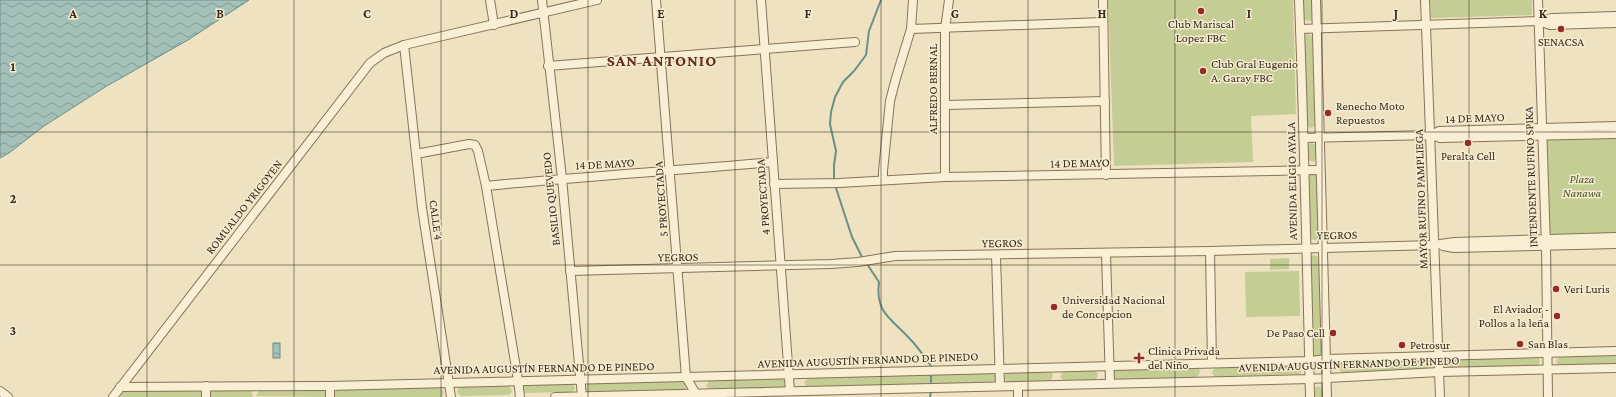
<svg xmlns="http://www.w3.org/2000/svg" width="1616" height="397" font-family="'Crimson Pro',serif">
  <style>
    .park { fill: #c4cd94 }
    .water { fill: url(#water-waves); stroke: #6a8f87 }
    .lines { fill: none; stroke-linecap: round; stroke-linejoin: round }
    .stream { stroke: #6a8f87; stroke-width: 2 }
    .minor-casing { stroke: #887358; stroke-width: 10 }
    .minor { stroke: #f9efd4; stroke-width: 8 }
    .grid { fill: none; stroke: #372a1d; stroke-width: 1; stroke-opacity: 0.55 }
    .poi-dot { fill: #982a27; stroke: #f6ecd0; stroke-width: 1.5 }
    .labels { text-anchor: middle; stroke-width: 3; stroke-linejoin: round; paint-order: stroke }
    .poi-label { font-size: 12px; fill: #372a1d; stroke: #f6ecd0; text-anchor: start }
    .street-label { font-size: 12px; fill: #372a1d; stroke: #f6ecd0 }
    .park-label { font-size: 12px; font-style: italic; fill: #465423; stroke: #f6ecd0 }
    .district-label { font-size: 16px; font-weight: bold; letter-spacing: 1px; fill: #652d1b; stroke: #f6ecd0 }
    .grid-label { font-size: 13px; text-anchor: middle; font-weight: bold; fill: #372a1d; stroke: #f6ecd0; stroke-width: 3; stroke-linejoin: round; paint-order: stroke }
  </style>
  <defs>
    <pattern id="water-waves" width="16" height="10" patternUnits="userSpaceOnUse"><rect width="16" height="10" fill="#a3c1b9"/><path d="M0 5q4-4 8 0t8 0" fill="none" stroke="#869d96"/></pattern>
  </defs>
  <rect width="100%" height="100%" fill="#efe2c1"/>
  <g class="park">
    <polygon points="1108,0 1293,0 1296,114 1251,116 1253,162 1114,166"/>
    <polygon points="1303,0 1312,0 1312,20 1309,21 1304,20"/>
    <polygon points="1430,0 1532,0 1532,15 1431,18"/>
    <polygon points="1308,34 1312,36 1315,126 1311,128 1306,126 1304,35"/>
    <polygon points="1616,136 1616,233 1549,235 1547,138"/>
    <polygon points="1311,143 1316,145 1316,160 1313,162 1308,160 1307,145"/>
    <polygon points="1308,174 1317,174 1319,239 1315,240 1310,239"/>
    <polygon points="1314,255 1319,257 1322,355 1316,357 1314,355 1310,257"/>
    <polygon points="1289,258 1289,269 1270,270 1270,259"/>
    <polygon points="1299,271 1300,316 1246,317 1245,272"/>
    <polygon points="1616,354 1616,364 1559,366 1556,362 1559,356"/>
    <polygon points="1538,357 1540,361 1538,367 1449,369 1446,365 1449,359"/>
    <polygon points="1429,360 1432,364 1430,370 1341,372 1338,368 1341,362"/>
    <polygon points="1299,364 1302,370 1300,374 1215,377 1212,373 1215,367"/>
    <polygon points="1198,367 1200,371 1198,377 1116,379 1114,377 1113,371 1115,369"/>
    <polygon points="1095,370 1098,374 1096,380 1064,381 1060,377 1063,371"/>
    <polygon points="1050,371 1053,375 1051,381 1007,382 1004,378 1007,372"/>
    <polygon points="994,372 997,376 996,380 992,382 807,388 804,382 809,378"/>
    <polygon points="784,378 786,380 786,386 784,388 709,389 706,386 709,380"/>
    <polygon points="684,381 687,387 684,391 590,393 586,389 589,383"/>
    <polygon points="572,383 575,388 573,392 524,393 521,392 521,386 523,384"/>
    <polygon points="509,385 512,391 509,395 461,396 457,392 460,386"/>
    <polygon points="1317,386 1322,388 1322,397 1314,397 1315,388"/>
    <polygon points="441,387 444,393 442,397 335,397 334,395 337,389"/>
    <polygon points="323,389 326,393 325,397 256,396 259,390"/>
    <polygon points="201,390 203,397 120,397 123,392"/>
    <polygon points="213,390 250,390 253,395 252,397 210,397 210,394"/>
  </g>
  <g class="water">
    <polygon points="0,0 249,0 188,40 105,87 44,126 9,153 0,158"/>
    <rect x="273" y="343" width="7" height="15"/>
  </g>
  <g class="lines">
    <g class="stream">
      <polyline points="834,180 834,165 836,151 830,124 831,112 835,97 843,82 854,71 866,55 869,31 881,0"/>
      <polyline points="835,185 852,237 863,259"/>
      <path d="M867,264L879,282C875,313 891,318 910,339C918,347 924,356 931,366"/>
      <polyline points="931,375 931,382"/>
      <polyline points="930,397 931,391"/>
    </g>
    <g class="minor-casing">
      <g id="minor">
        <polyline points="490,0 494,25"/>
        <polyline points="542,0 562,178 582,397"/>
        <polyline points="656,0 686,377 696,394 696,397"/>
        <polyline points="761,0 790,391"/>
        <polyline points="1103,0 1106,175"/>
        <path d="M1299,0C1304,132 1307,265 1310,397"/>
        <polyline points="1316,0 1327,397"/>
        <polyline points="1425,0 1440,397"/>
        <polyline points="1538,0 1546,246 1548,397"/>
        <polyline points="1539,21 1550,25 1616,23"/>
        <polyline points="911,29 1103,22"/>
        <polyline points="1300,29 1539,21 1552,18 1616,16"/>
        <polyline points="404,45 422,208 451,397"/>
        <polyline points="548,66 855,42"/>
        <polyline points="945,105 1105,101"/>
        <polyline points="1431,135 1439,131 1616,126"/>
        <polyline points="1304,138 1431,135 1440,138 1616,134"/>
        <polyline points="416,154 469,144 475,145 478,151 486,186 518,380 520,397"/>
        <polyline points="945,177 945,29 949,0"/>
        <polyline points="883,180 883,171 890,101 896,78 911,29 913,0"/>
        <polyline points="774,184 839,183 945,177 1320,170"/>
        <path d="M486,186C582,176 677,171 773,162"/>
        <polyline points="1443,246 1454,248 1616,244"/>
        <polyline points="1210,251 1212,363"/>
        <polyline points="1106,254 1110,383"/>
        <polyline points="996,255 1000,386"/>
        <polyline points="570,271 831,264 858,262 895,256 1210,251 1434,245 1454,242 1616,237"/>
        <polyline points="206,386 206,397"/>
        <polyline points="1018,386 1018,397"/>
        <polyline points="120,387 330,386 1311,361 1326,359 1616,351"/>
        <polyline points="0,391 8,397"/>
        <polyline points="113,397 370,63 384,53 404,45 597,0"/>
        <polyline points="330,397 330,386"/>
        <polyline points="555,397 1310,379 1439,372 1616,368"/>
      </g>
    </g>
    <use href="#minor" class="minor"/>
  </g>
  <path class="grid" d="M147,0V397M294,0V397M441,0V397M588,0V397M735,0V397M881,0V397M1028,0V397M1175,0V397M1322,0V397M1469,0V397M0,132H1616M0,265H1616"/>
  <g class="poi-dot">
    <circle cx="1201" cy="11" r="4"/>
    <circle cx="1561" cy="29" r="4"/>
    <circle cx="1203" cy="71" r="4"/>
    <circle cx="1328" cy="113" r="4"/>
    <circle cx="1468" cy="143" r="4"/>
    <circle cx="1556" cy="289" r="4"/>
    <circle cx="1054" cy="307" r="4"/>
    <circle cx="1557" cy="316" r="4"/>
    <circle cx="1333" cy="333" r="4"/>
    <circle cx="1520" cy="344" r="4"/>
    <circle cx="1402" cy="345" r="4"/>
    <path d="M1137 352h4v4h4v4h-4v4h-4v-4h-4v-4h4z"/>
  </g>
  <g class="labels">
    <g class="poi-label">
      <text x="1201" y="28" text-anchor="middle">Club Mariscal<tspan x="1201" dy="14">Lopez FBC</tspan></text>
      <text x="1561" y="46" text-anchor="middle">SENACSA</text>
      <text x="1211" y="68">Club Gral Eugenio<tspan x="1211" dy="14">A. Garay FBC</tspan></text>
      <text x="1336" y="110">Renecho Moto<tspan x="1336" dy="14">Repuestos</tspan></text>
      <text x="1468" y="160" text-anchor="middle">Peralta Cell</text>
      <text x="1564" y="293">Veri Luris</text>
      <text x="1062" y="304">Universidad Nacional<tspan x="1062" dy="14">de Concepcion</tspan></text>
      <text x="1549" y="313" text-anchor="end">El Aviador -<tspan x="1549" dy="14">Pollos a la leña</tspan></text>
      <text x="1325" y="337" text-anchor="end">De Paso Cell</text>
      <text x="1528" y="348">San Blas</text>
      <text x="1410" y="349">Petrosur</text>
      <text x="1148" y="355">Clinica Privada<tspan x="1148" dy="14">del Niño</tspan></text>
    </g>
    <g class="street-label">
      <text transform="translate(933 89) rotate(-90)" y="4">ALFREDO BERNAL</text>
      <text transform="translate(1475 118) rotate(-2)" y="4">14 DE MAYO</text>
      <text transform="translate(1080 163) rotate(-1)" y="4">14 DE MAYO</text>
      <text transform="translate(605 164) rotate(-3)" y="4">14 DE MAYO</text>
      <text transform="translate(1531 177) rotate(-92)" y="4">INTENDENTE RUFINO SPIKA</text>
      <text transform="translate(1292 181) rotate(-91)" y="4">AVENIDA ELIGIO AYALA</text>
      <text transform="translate(763 197) rotate(-94)" y="4">4 PROYECTADA</text>
      <text transform="translate(551 199) rotate(-96)" y="4">BASILIO QUEVEDO</text>
      <text transform="translate(661 199) rotate(-94)" y="4">5 PROYECTADA</text>
      <text transform="translate(1421 199) rotate(-92)" y="4">MAYOR RUFINO PAMPLIEGA</text>
      <text transform="translate(244 207) rotate(-52)" y="4">ROMUALDO YRIGOYEN</text>
      <text transform="translate(436 220) rotate(82)" y="4">CALLE 4</text>
      <text transform="translate(1337 235) rotate(-1)" y="4">YEGROS</text>
      <text transform="translate(1002 243) rotate(-1)" y="4">YEGROS</text>
      <text transform="translate(678 257) rotate(-1)" y="4">YEGROS</text>
      <text transform="translate(868 360) rotate(-2)" y="4">AVENIDA AUGUSTÍN FERNANDO DE PINEDO</text>
      <text transform="translate(1349 364) rotate(-2)" y="4">AVENIDA AUGUSTÍN FERNANDO DE PINEDO</text>
      <text transform="translate(544 368) rotate(-1)" y="4">AVENIDA AUGUSTÍN FERNANDO DE PINEDO</text>
    </g>
    <g class="park-label">
      <text x="1582" y="183">Plaza<tspan x="1582" dy="14">Nanawa</tspan></text>
    </g>
    <g class="district-label">
      <text x="662" y="66">SAN ANTONIO</text>
    </g>
  </g>
  <g class="grid-label">
    <text x="73" y="18">A</text>
    <text x="220" y="18">B</text>
    <text x="367" y="18">C</text>
    <text x="514" y="18">D</text>
    <text x="661" y="18">E</text>
    <text x="808" y="18">F</text>
    <text x="955" y="18">G</text>
    <text x="1102" y="18">H</text>
    <text x="1249" y="18">I</text>
    <text x="1396" y="18">J</text>
    <text x="1543" y="18">K</text>
    <text x="13" y="71">1</text>
    <text x="13" y="203">2</text>
    <text x="13" y="335">3</text>
  </g>
</svg>
